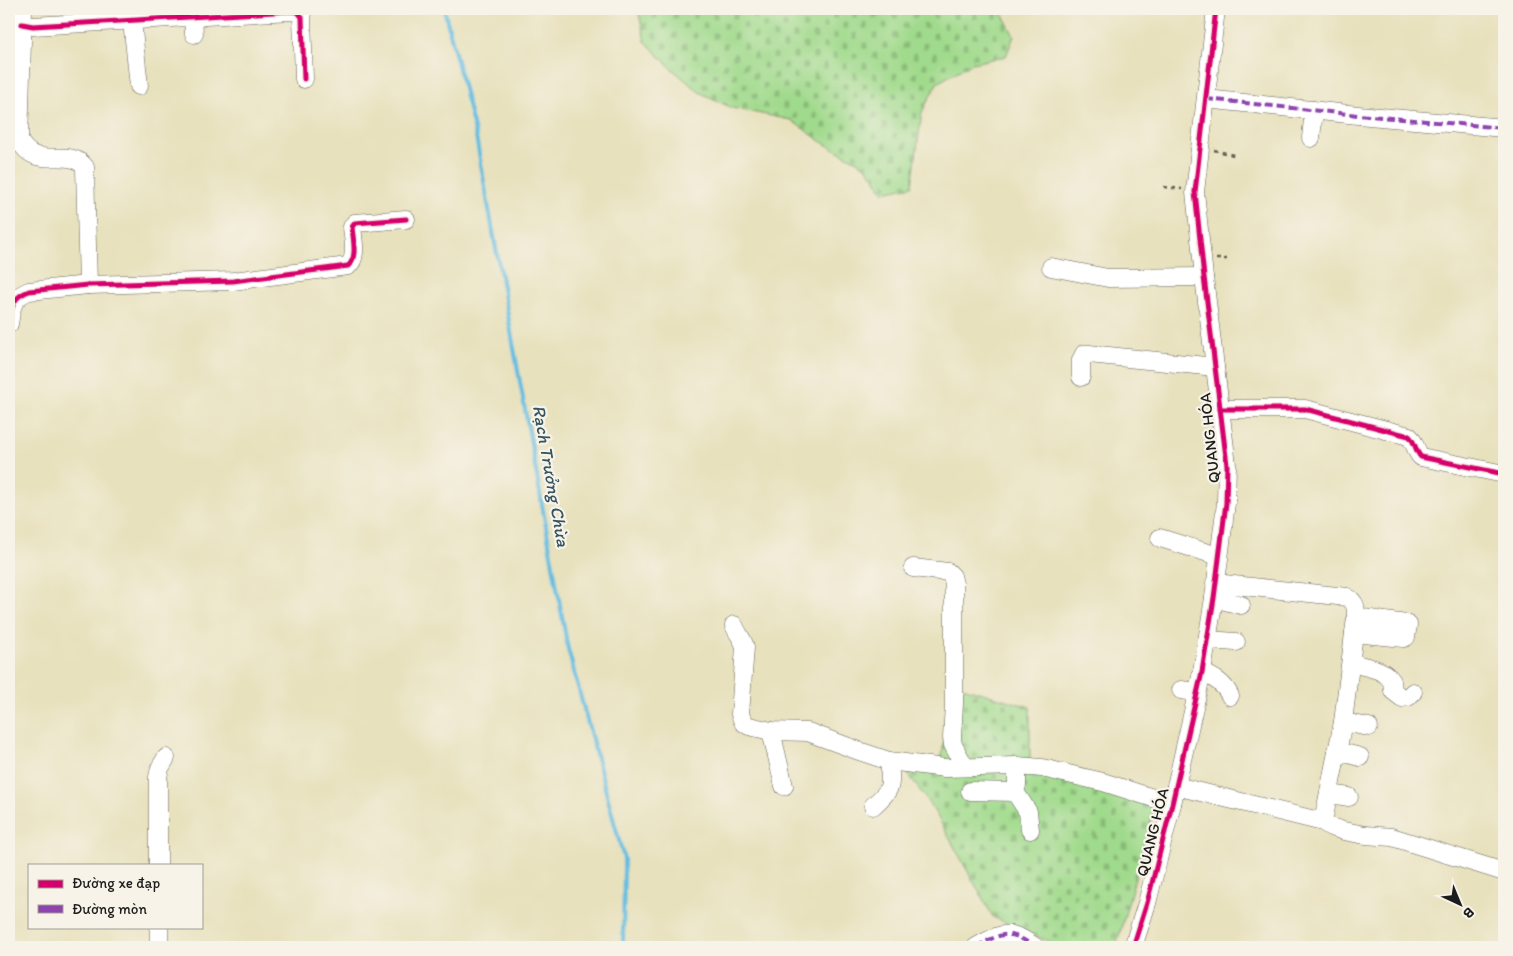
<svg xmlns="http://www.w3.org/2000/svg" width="1513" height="956" font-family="Itim,sans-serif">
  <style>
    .cemetery { fill: url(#cemetery-stones); stroke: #5e7b54 }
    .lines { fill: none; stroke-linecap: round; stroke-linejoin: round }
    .stream { stroke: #64bde1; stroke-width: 4 }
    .minor-casing { stroke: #636154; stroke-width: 19 }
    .path { stroke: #636154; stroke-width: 2.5; stroke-dasharray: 4 4; stroke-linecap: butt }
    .minor { stroke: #fff; stroke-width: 18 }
    .quiet { stroke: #8e44ad; stroke-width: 4; stroke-dasharray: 8 4; stroke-linecap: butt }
    .cycleway-casing { stroke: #f7f3e8; stroke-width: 8 }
    .cycleway { stroke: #d6006c; stroke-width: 5 }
    .labels { text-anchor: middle; stroke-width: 4.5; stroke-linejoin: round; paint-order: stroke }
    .street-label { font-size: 16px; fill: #1c1c1c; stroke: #f7f3e8 }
    .water-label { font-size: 18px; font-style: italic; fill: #355461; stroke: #f7f3e8 }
  </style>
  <defs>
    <pattern id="cemetery-stones" width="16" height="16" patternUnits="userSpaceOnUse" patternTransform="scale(1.25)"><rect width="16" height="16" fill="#a0da8c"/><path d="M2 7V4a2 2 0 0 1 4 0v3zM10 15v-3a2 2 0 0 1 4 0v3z" fill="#89ba78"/></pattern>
  </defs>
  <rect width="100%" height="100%" fill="#f7f3e8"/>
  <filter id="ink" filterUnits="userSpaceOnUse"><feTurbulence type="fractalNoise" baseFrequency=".02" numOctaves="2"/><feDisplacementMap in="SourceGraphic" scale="10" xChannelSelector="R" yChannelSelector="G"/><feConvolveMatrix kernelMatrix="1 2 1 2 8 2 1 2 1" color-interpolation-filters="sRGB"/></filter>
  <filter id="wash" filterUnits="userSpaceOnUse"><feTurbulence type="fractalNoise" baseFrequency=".0096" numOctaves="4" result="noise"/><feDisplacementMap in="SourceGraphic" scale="20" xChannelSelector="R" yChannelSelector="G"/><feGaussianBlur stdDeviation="1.12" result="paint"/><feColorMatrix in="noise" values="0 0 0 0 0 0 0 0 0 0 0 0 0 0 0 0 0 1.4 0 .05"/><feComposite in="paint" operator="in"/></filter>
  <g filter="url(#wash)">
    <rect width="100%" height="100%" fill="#e8e1bd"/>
    <g class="cemetery">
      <polygon points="638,9 1000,9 1014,36 1006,56 972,63 937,83 922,112 912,186 884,192 866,166 825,144 791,120 732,108 699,92 671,68 645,41"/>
      <polygon points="949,683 1030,707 1030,765 1157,798 1116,947 1061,947 993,917 935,812 907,772 942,757"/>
    </g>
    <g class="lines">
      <polyline class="stream" points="444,9 476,137 568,649 624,859 623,947"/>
    </g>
  </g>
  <g filter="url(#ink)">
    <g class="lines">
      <g class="minor-casing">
        <g id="minor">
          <path d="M23,9L19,140C36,173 68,145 85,167L88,285"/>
          <polyline points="193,16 194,34"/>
          <polyline points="132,21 139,86"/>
          <polyline points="22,24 33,26 290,11 298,12 302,17 304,79"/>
          <polyline points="1206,99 1358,115 1504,128"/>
          <polyline points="1311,138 1314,110"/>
          <polyline points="1051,267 1108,278 1204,277"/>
          <path d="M9,324C12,307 11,298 29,291L88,285L233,281L348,266C358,258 353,239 352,227L355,223L406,219"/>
          <polyline points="1081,377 1081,360 1084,354 1089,354 1215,367"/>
          <path d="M1220,409H1305L1409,436C1416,443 1415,451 1421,457L1504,474"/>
          <polyline points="1160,538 1218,556"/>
          <polyline points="913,568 948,572 952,576 954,584 954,704 952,738 953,745 965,767"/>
          <path d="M1215,583L1347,597C1356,602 1356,608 1356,617L1343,722L1323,822"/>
          <polyline points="1214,598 1241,605"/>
          <path d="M734,625C737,633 743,639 745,647L740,714L743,722L749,726L771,731L808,732L862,752L889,761L945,768L1017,766L1042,768L1103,782L1172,804"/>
          <polyline points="1354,633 1404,638 1406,637 1408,625 1406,624 1356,617"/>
          <polyline points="1207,640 1236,642"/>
          <path d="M1351,662C1366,669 1381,666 1392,681L1393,691L1402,698L1408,697L1413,692"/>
          <path d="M1202,672C1214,678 1224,683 1230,696"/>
          <polyline points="1181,690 1196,692"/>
          <polyline points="1343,722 1369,727"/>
          <polyline points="771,731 784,786"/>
          <polyline points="1337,751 1360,757"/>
          <polyline points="1017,766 1017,785 1015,792 1028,812 1030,830"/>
          <polyline points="1176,786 1323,822 1331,827 1344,831 1365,835 1392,837 1504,872"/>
          <polyline points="970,791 1015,792"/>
          <polyline points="1330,794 1349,797"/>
          <path d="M873,806C893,788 891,787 889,761"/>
          <polyline points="158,865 158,777 160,768 166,758"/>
          <polyline points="159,927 159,947"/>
          <path d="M976,947C1003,932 1009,929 1035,947"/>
          <polyline points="1133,947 1147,903 1172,804 1202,672 1214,598 1226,503 1227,465 1204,277 1195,192 1216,9"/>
        </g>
      </g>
      <g class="path">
        <polyline points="1214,150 1237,156"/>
        <polyline points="1164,187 1182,189"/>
        <polyline points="1216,259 1227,259"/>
      </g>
      <use href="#minor" class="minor"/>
      <g class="quiet">
        <polyline points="1206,99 1358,115 1504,128"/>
        <path d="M976,947C1003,932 1009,929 1035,947"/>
      </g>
      <g class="cycleway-casing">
        <g id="cycleway">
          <polyline points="22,24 33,26 290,11 298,12 302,17 304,79"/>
          <path d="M9,324C12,307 11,298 29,291L88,285L233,281L348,266C358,258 353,239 352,227L355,223L406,219"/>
          <path d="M1220,409H1305L1409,436C1416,443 1415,451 1421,457L1504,474"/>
          <polyline points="1133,947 1147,903 1172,804 1202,672 1214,598 1226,503 1227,465 1204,277 1195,192 1216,9"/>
        </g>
      </g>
      <use href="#cycleway" class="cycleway"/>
    </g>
  </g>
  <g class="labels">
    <g class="street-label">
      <text transform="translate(1209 438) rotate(-96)" y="6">QUANG HÓA</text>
      <text transform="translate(1152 832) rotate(-76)" y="6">QUANG HÓA</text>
    </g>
    <g class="water-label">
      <text transform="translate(551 476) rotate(80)" y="6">Rạch Trưởng Chừa</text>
    </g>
  </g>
  <rect width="1513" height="956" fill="none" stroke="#f7f3e8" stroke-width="30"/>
  <rect x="28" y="864" width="175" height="65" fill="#f7f3e8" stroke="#9f9d96"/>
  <rect x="38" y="880" width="25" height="8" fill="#d6006c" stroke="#9f9d96"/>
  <text x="72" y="888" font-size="15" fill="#1c1c1c">Đường xe đạp</text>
  <rect x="38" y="905" width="25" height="8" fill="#8e44ad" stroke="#9f9d96"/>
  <text x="72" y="914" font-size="15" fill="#1c1c1c">Đường mòn</text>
  <g transform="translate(1460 904) rotate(136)" stroke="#f7f3e8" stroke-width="4" paint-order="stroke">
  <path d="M0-4L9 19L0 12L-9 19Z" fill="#1c1c1c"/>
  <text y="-8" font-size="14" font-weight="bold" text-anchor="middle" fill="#1c1c1c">B</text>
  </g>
</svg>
